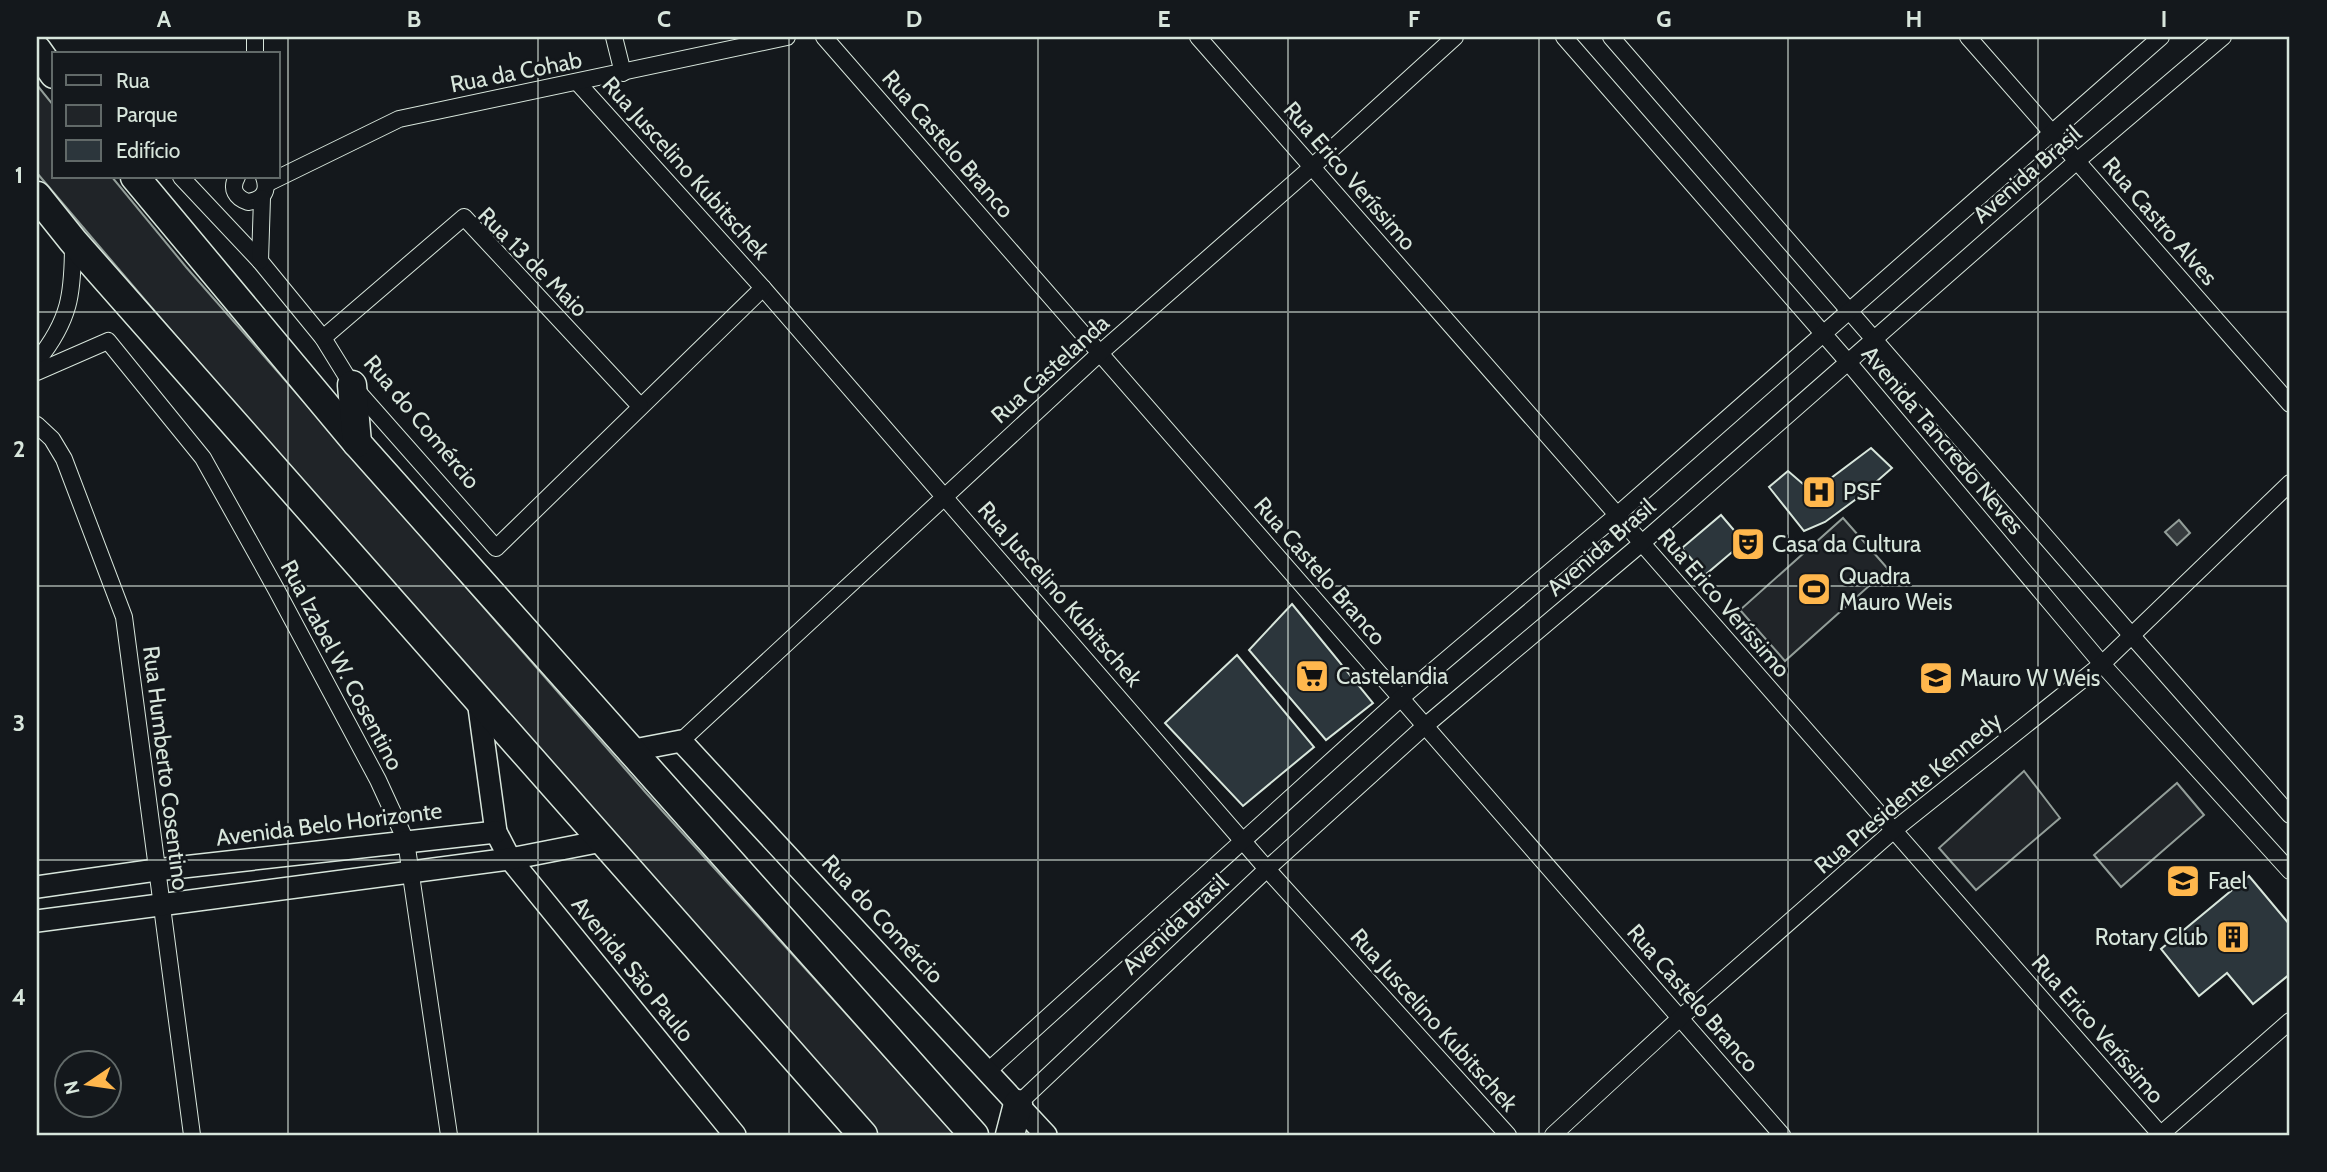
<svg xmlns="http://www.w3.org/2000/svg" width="2327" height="1172" font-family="Cabin,sans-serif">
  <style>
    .green { fill: #202428; stroke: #939e99; stroke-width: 2 }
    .water { fill: #363b3e; stroke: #939e99; stroke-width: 2 }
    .building { fill: #2c363c; stroke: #d8e6dc; stroke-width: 2 }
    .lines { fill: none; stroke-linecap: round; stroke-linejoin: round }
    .minor-casing { stroke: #d8e6dc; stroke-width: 18 }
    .tertiary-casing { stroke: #d8e6dc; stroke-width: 24 }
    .trunk-casing { stroke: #d8e6dc; stroke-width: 31 }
    .minor { stroke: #14181c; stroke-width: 16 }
    .tertiary { stroke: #14181c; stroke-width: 21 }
    .trunk { stroke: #14181c; stroke-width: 28 }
    .grid { fill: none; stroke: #d8e6dc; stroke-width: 2; stroke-opacity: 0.55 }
    .labels { text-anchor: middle; stroke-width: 5; stroke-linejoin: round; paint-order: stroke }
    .street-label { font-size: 23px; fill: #d8e6dc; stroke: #14181c }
    .poi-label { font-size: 23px; fill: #d8e6dc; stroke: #14181c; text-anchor: start }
    .neatline { fill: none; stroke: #d8e6dc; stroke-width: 2.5 }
    .grid-label { font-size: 23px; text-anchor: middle; font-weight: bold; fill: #d8e6dc }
  </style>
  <rect width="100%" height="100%" fill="#14181c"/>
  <g class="green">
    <path d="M37,85L54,106V177H112L186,267L647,794L956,1135H878C595,817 312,498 37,173Z"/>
    <polygon points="1843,518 1888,569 1785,661 1740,610"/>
    <polygon points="2024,771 2060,818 1976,890 1939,848"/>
    <polygon points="2177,783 2204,815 2121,887 2094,855"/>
  </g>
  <polygon class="water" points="2179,520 2190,533 2177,545 2165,532"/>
  <g class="building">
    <polygon points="1871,448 1892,468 1859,497 1825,522 1804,531 1769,487 1788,471 1803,484 1831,478"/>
    <polygon points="1721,515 1744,542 1705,575 1682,548"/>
    <polygon points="1292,604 1373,703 1326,740 1249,650"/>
    <polygon points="1237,655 1314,747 1243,806 1165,723"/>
    <polygon points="2249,876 2290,925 2290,974 2253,1004 2227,973 2199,996 2161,949"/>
  </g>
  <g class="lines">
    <g class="minor-casing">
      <g id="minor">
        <polyline points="255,37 255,54"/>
        <polyline points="614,37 623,73"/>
        <polyline points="824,37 1782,1135"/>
        <polyline points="1198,37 2161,1135"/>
        <polyline points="1564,37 1848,362 2102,664 2290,871"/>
        <polyline points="1611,37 2132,636 2290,815"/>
        <polyline points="1968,37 2290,404"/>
        <polyline points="578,83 763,288 1267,869 1508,1135"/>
        <polyline points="181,177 260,261 323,338 352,385 496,548 763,288"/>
        <path d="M237,177C230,189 236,198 248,202C263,200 269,191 264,177"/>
        <polyline points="266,184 399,119 787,37"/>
        <polyline points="260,261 262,198"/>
        <polyline points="323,338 464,217 640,406"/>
        <path d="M37,361C70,320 73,294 73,243"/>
        <polyline points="37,372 108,341 203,458 276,589 378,780 406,841 449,1135"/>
        <polyline points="37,425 52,439 64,459 124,617 192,1135"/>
        <polyline points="681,741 1100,353 1312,167 1455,37"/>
        <polyline points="988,1071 1401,698 1617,515 2161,37"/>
        <polyline points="1018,1104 1267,869 1425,726 1642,543 2077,161 2223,37"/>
        <polyline points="1553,1135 1680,1018 1894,830 2102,664 2290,483"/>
        <polyline points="2160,1135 2290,1021"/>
      </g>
    </g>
    <g class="tertiary-casing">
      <g id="tertiary">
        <polyline points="478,700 496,832 510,859 735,1135"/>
        <polyline points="629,751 681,741 1046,1135"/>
        <polyline points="37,887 156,870 496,832"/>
        <polyline points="37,921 510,859 602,841"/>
      </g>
    </g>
    <g class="trunk-casing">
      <g id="trunk">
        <polyline points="37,50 54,74"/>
        <polyline points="135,177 357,443 974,1135"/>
        <polyline points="37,196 73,241 863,1135"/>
        <polyline points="352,385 357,443"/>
        <polyline points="1010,1135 1018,1104"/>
      </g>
    </g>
    <use href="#minor" class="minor"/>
    <use href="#tertiary" class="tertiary"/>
    <use href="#trunk" class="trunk"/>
  </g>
  <path class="grid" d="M288,37V1135M538,37V1135M789,37V1135M1038,37V1135M1288,37V1135M1539,37V1135M1788,37V1135M2038,37V1135M37,312H2290M37,586H2290M37,860H2290"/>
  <defs>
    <g id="hospital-square" transform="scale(1.75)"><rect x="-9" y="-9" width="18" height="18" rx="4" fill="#ffb74d" stroke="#14181c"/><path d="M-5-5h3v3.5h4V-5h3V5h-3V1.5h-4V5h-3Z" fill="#111"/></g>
    <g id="theatre-square" transform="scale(1.75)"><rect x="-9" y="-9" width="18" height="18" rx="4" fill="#ffb74d" stroke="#14181c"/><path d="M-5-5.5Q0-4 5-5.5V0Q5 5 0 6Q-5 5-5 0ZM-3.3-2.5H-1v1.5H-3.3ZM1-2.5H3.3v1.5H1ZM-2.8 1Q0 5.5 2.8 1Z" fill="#111"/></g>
    <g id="stadium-square" transform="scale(1.75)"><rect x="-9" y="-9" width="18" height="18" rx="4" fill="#ffb74d" stroke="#14181c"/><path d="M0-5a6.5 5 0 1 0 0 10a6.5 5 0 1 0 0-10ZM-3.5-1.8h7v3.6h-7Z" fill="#111"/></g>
    <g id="supermarket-square" transform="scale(1.75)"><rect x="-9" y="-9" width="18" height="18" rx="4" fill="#ffb74d" stroke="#14181c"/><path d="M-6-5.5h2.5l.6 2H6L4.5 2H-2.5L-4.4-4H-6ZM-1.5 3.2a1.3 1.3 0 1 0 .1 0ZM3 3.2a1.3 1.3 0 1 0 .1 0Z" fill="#111"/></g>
    <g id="school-square" transform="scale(1.75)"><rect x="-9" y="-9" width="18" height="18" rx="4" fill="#ffb74d" stroke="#14181c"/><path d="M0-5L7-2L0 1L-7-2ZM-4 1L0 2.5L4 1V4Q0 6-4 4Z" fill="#111"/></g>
    <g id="university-square" transform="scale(1.75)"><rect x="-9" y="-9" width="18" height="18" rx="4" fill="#ffb74d" stroke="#14181c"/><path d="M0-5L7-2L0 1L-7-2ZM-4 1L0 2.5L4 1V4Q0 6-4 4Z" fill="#111"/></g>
    <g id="building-square" transform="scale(1.75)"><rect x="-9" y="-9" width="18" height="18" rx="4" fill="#ffb74d" stroke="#14181c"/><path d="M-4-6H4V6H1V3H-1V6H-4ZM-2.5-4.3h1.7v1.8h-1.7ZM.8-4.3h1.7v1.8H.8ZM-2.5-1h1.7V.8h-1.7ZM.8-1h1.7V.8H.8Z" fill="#111"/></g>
  </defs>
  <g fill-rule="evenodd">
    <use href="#hospital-square" x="1819" y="492"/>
    <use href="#theatre-square" x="1748" y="544"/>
    <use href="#stadium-square" x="1814" y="589"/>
    <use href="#supermarket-square" x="1312" y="676"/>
    <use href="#school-square" x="1936" y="678"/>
    <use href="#university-square" x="2183" y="881"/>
    <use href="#building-square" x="2233" y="937"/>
  </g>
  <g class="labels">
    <g class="street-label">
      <text transform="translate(516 72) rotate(-11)" y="8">Rua da Cohab</text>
      <text transform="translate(948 144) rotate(49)" y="8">Rua Castelo Branco</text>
      <text transform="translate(686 168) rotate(48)" y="8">Rua Juscelino Kubitschek</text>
      <text transform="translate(2027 174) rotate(-41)" y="8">Avenida Brasil</text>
      <text transform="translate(1350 176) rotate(49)" y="8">Rua Erico Veríssimo</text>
      <text transform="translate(2160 221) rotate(49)" y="8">Rua Castro Alves</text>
      <text transform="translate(533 262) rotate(45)" y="8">Rua 13 de Maio</text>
      <text transform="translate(1050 369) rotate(-42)" y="8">Rua Castelanda</text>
      <text transform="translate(422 422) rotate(50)" y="8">Rua do Comércio</text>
      <text transform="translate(1943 440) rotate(50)" y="8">Avenida Tancredo Neves</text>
      <text transform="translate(1601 547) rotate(-41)" y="8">Avenida Brasil</text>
      <text transform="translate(1320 571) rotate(49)" y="8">Rua Castelo Branco</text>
      <text transform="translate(1060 594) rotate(49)" y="8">Rua Juscelino Kubitschek</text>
      <text transform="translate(1724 603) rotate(49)" y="8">Rua Erico Veríssimo</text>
      <text transform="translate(342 665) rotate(62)" y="8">Rua Izabel W. Cosentino</text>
      <text transform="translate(166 768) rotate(83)" y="8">Rua Humberto Cosentino</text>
      <text transform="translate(1908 793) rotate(-40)" y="8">Rua Presidente Kennedy</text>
      <text transform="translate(329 824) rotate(-7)" y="8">Avenida Belo Horizonte</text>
      <text transform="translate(883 919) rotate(47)" y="8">Rua do Comércio</text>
      <text transform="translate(1175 924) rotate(-43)" y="8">Avenida Brasil</text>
      <text transform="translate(633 969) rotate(51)" y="8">Avenida São Paulo</text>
      <text transform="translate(1693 998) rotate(49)" y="8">Rua Castelo Branco</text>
      <text transform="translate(1434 1020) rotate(48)" y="8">Rua Juscelino Kubitschek</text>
      <text transform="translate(2098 1029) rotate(49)" y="8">Rua Erico Veríssimo</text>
    </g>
    <g class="poi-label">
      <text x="1843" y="500">PSF</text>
      <text x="1772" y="552">Casa da Cultura</text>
      <text x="1839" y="584">Quadra<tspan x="1839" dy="26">Mauro Weis</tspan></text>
      <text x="1336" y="684">Castelandia</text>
      <text x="1960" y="686">Mauro W Weis</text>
      <text x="2208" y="889">Fael</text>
      <text x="2208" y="945" text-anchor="end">Rotary Club</text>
    </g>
  </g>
  <rect width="2327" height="1172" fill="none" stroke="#14181c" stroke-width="77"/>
  <rect x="52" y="52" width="228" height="126" fill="#14181c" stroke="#626a69" stroke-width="2"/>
  <rect x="66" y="75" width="35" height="10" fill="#14181c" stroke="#626a69" stroke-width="2"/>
  <text x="116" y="88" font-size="21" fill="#d8e6dc">Rua</text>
  <rect x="66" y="105" width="35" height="21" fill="#202428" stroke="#626a69" stroke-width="2"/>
  <text x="116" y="122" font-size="21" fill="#d8e6dc">Parque</text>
  <rect x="66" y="140" width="35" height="21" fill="#2c363c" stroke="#626a69" stroke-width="2"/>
  <text x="116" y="158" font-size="21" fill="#d8e6dc">Edifício</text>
  <g transform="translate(88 1084) rotate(257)"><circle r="33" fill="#14181c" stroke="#626a69" stroke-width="2"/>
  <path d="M0-5L12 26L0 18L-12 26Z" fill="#ffb74d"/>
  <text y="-10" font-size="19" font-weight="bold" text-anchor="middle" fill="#d8e6dc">N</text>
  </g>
  <rect x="38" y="38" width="2250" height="1096" class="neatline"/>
  <g class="grid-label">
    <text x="164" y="27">A</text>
    <text x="414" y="27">B</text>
    <text x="664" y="27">C</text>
    <text x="914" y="27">D</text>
    <text x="1164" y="27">E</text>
    <text x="1414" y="27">F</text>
    <text x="1664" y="27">G</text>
    <text x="1914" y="27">H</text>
    <text x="2164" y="27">I</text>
    <text x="19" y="183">1</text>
    <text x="19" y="457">2</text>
    <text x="19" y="731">3</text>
    <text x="19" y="1005">4</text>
  </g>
</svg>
